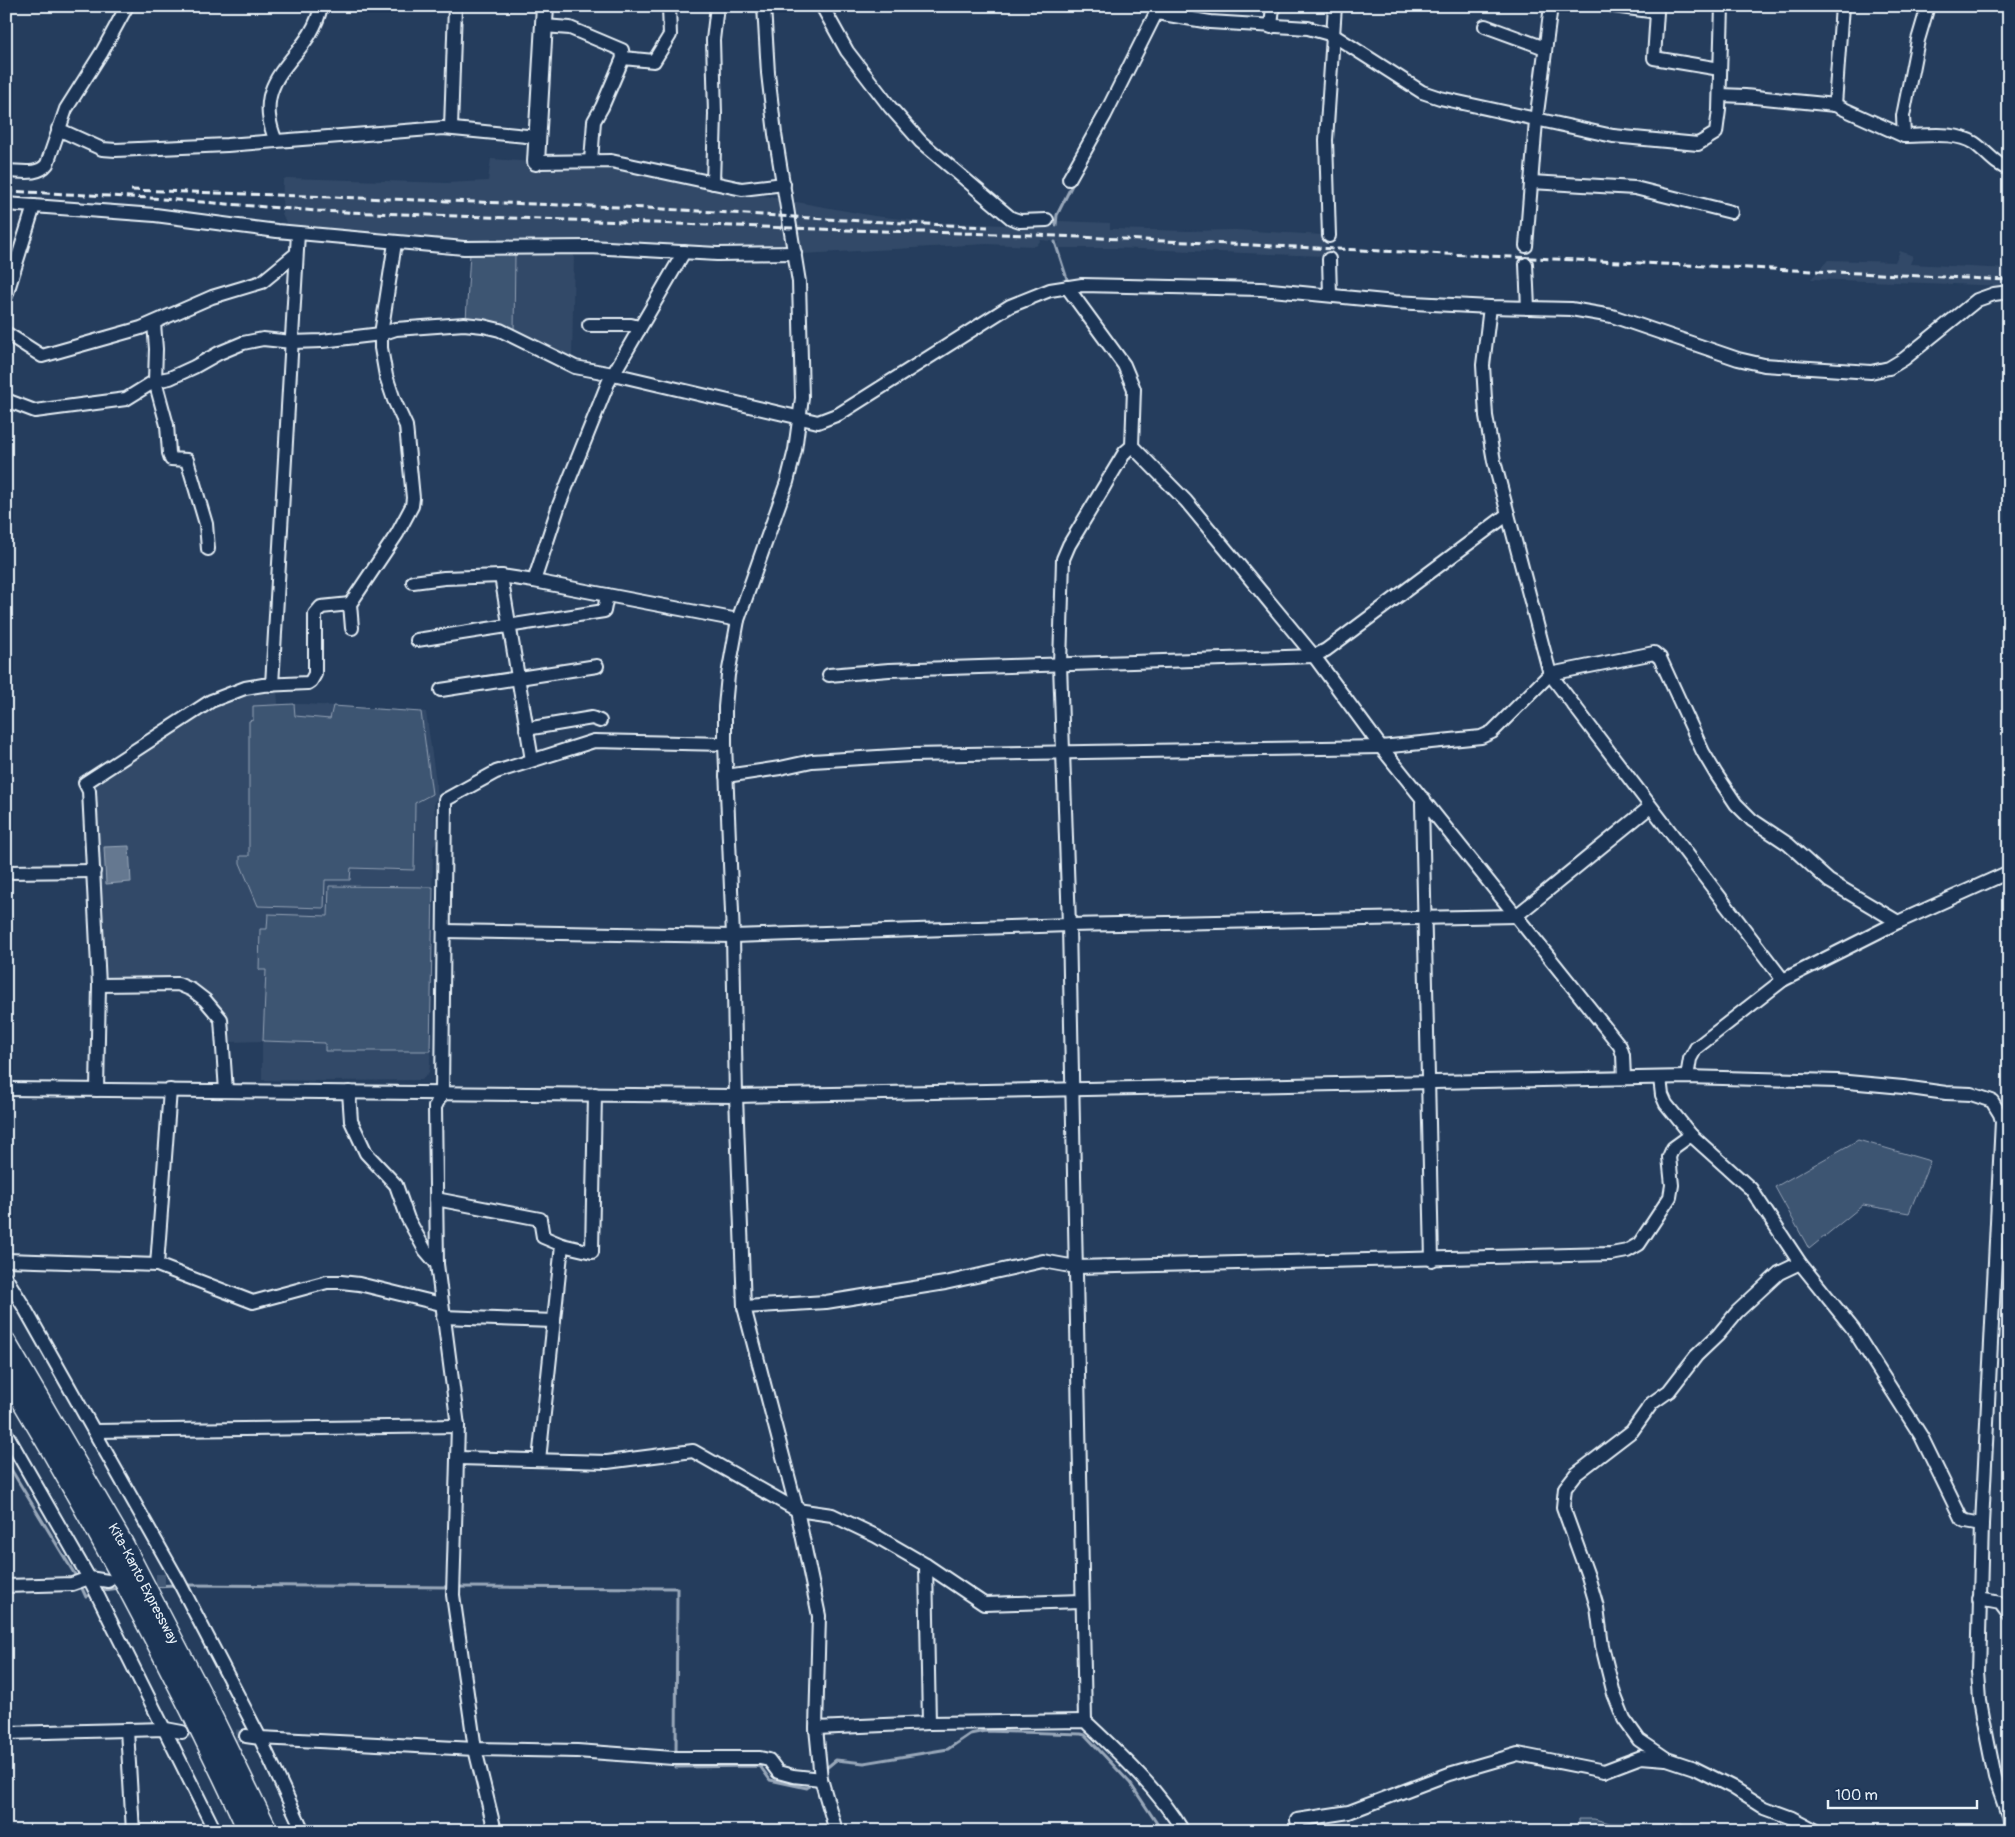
<svg xmlns="http://www.w3.org/2000/svg" width="2015" height="1837" font-family="Pangolin,sans-serif">
  <style>
    .built { fill: #334a68 }
    .green { fill: #3e5472; stroke: #93a2b5 }
    .water { fill: #657890; stroke: #99a8ba }
    .lines { fill: none; stroke-linecap: round; stroke-linejoin: round }
    .stream { stroke: #99a8ba; stroke-width: 3 }
    .minor-tunnel { stroke: #425874; stroke-width: 12; stroke-dasharray: 12 6; stroke-linecap: butt }
    .minor-casing { stroke: #e8f1f8; stroke-width: 16 }
    .major-casing { stroke: #e8f1f8; stroke-width: 20 }
    .highway-casing { stroke: #e8f1f8; stroke-width: 22 }
    .minor { stroke: #1d3557; stroke-width: 12 }
    .major { stroke: #1d3557; stroke-width: 16 }
    .highway { stroke: #1d3557; stroke-width: 19 }
    .rail { stroke: #e8f1f8; stroke-width: 3; stroke-dasharray: 8 4; stroke-linecap: butt }
    .labels { text-anchor: middle; stroke-width: 5; stroke-linejoin: round; paint-order: stroke }
    .street-label { font-size: 14px; fill: #e8f1f8; stroke: #1d3557 }
  </style>
  <rect width="100%" height="100%" fill="#253d5d"/>
  <filter id="ink" filterUnits="userSpaceOnUse"><feTurbulence type="fractalNoise" baseFrequency=".02" numOctaves="2"/><feDisplacementMap in="SourceGraphic" scale="10" xChannelSelector="R" yChannelSelector="G"/><feConvolveMatrix kernelMatrix="1 2 1 2 8 2 1 2 1" color-interpolation-filters="sRGB"/></filter>
  <g filter="url(#ink)">
    <g class="built">
      <polygon points="491,159 605,167 745,195 760,195 781,199 788,245 784,251 477,244 291,227 287,225 282,213 283,180 286,178 447,183 488,181"/>
      <polygon points="791,201 874,216 928,222 1057,227 1058,221 1110,223 1110,229 1188,231 1235,230 1323,235 1326,237 1326,256 1115,248 1056,248 1059,242 1041,240 1036,246 986,244 801,254"/>
      <polygon points="1900,251 1913,256 1910,264 2009,269 2009,286 1811,279 1828,260 1895,262"/>
      <polygon points="574,252 572,358 544,348 514,332 515,253"/>
      <polygon points="277,691 278,704 304,704 426,712 438,797 434,802 436,841 433,848 430,1064 429,1072 422,1080 324,1081 262,1080 262,1041 228,1042 226,1026 185,983 103,980 94,788 95,783 229,698"/>
    </g>
    <g class="green">
      <polygon points="470,253 515,253 514,332 466,320"/>
      <polygon points="294,704 295,716 330,719 333,706 421,712 432,794 415,803 414,870 351,868 350,880 325,880 324,908 258,906 240,863 240,856 249,856 249,721 253,720 253,706"/>
      <polygon points="329,886 433,887 430,1051 325,1051 325,1043 263,1041 266,970 259,970 260,929 267,929 268,914 328,916"/>
      <polygon points="1858,1140 1930,1161 1909,1213 1863,1205 1809,1249 1775,1187"/>
      <polygon points="1579,1819 1594,1819 1610,1823 1681,1824 1695,1831 1579,1831"/>
    </g>
    <polygon class="water" points="129,846 131,882 106,884 104,847"/>
    <g class="lines">
      <g class="stream">
        <polyline points="1056,225 1057,215 1074,181"/>
        <polyline points="1055,242 1067,279"/>
        <polyline points="6,1461 77,1578"/>
        <polyline points="80,1584 86,1597 92,1593"/>
        <polyline points="185,1585 451,1587"/>
        <polyline points="153,1586 176,1585"/>
        <polyline points="457,1587 677,1588 676,1755"/>
        <polyline points="98,1591 119,1588"/>
        <polyline points="676,1761 676,1767 760,1766 770,1780 807,1788 813,1782"/>
        <polyline points="824,1770 836,1760 864,1763 948,1749 970,1734 985,1731 1081,1734 1085,1735 1130,1783 1162,1831"/>
      </g>
      <g class="minor-tunnel">
        <polyline points="138,1580 165,1580"/>
        <polyline points="182,1732 246,1736"/>
      </g>
      <g class="minor-casing">
        <g id="minor">
          <polyline points="764,6 768,73 775,134 799,282 802,398 795,450 787,482 738,620 728,675 725,707 725,744 733,936 736,1096 744,1307 797,1510 819,1616 816,1728 821,1779 836,1831"/>
          <polyline points="822,6 847,51 890,107 921,142 1011,218 1020,221 1047,220"/>
          <polyline points="1613,6 1657,12 1654,58 1720,69"/>
          <path d="M1928,6L1918,40L1903,116L1904,136C1925,136 1956,131 1974,143C1986,151 1995,165 2009,169"/>
          <polyline points="1157,13 1210,22 1308,28 1333,35 1422,92 1440,98 1613,136 1698,144 1716,133 1719,110 1722,6"/>
          <polyline points="544,26 570,28 622,50 623,58 654,61 670,35 669,6"/>
          <polyline points="1485,26 1545,48"/>
          <polyline points="1271,27 1273,6"/>
          <polyline points="1720,95 1745,96 1835,105 1904,136"/>
          <polyline points="1835,105 1842,6"/>
          <polyline points="451,128 455,6"/>
          <polyline points="58,129 102,149 116,150 227,145 443,128 537,137"/>
          <path d="M276,141C247,73 311,60 321,6"/>
          <polyline points="591,161 594,121 602,107 623,58"/>
          <polyline points="536,162 611,161 742,189 784,184"/>
          <path d="M6,171C20,171 38,176 47,164L66,109L102,52L127,6"/>
          <polyline points="1069,179 1105,115 1159,7"/>
          <polyline points="1531,182 1635,188 1731,212"/>
          <polyline points="713,183 715,114 713,40 717,6"/>
          <polyline points="6,204 155,215 277,231 464,248 590,247 717,254 795,253"/>
          <polyline points="1329,236 1326,140 1335,6"/>
          <polyline points="1526,246 1536,121 1551,6"/>
          <polyline points="1329,259 1330,295"/>
          <polyline points="1526,264 1528,308"/>
          <polyline points="1067,287 1124,365 1134,389 1132,446 1186,501 1314,656 1381,747 1620,1046 1623,1055 1624,1078"/>
          <polyline points="6,296 34,206"/>
          <polyline points="1490,307 1483,365 1486,416 1494,461 1550,674 1783,980"/>
          <polyline points="154,323 156,349 155,381 167,425 169,453 171,459 187,460 206,524 208,549"/>
          <polyline points="589,325 631,325 635,326 639,330"/>
          <polyline points="6,333 42,356 141,328 212,297 262,282 296,254"/>
          <polyline points="6,400 35,411 126,399 155,381 170,378 194,367 219,353 243,343 263,339 292,342 322,341 381,334 396,329 464,324 483,326 500,330 575,367 613,374 818,422 839,414 1010,306 1050,290 1082,285 1261,289 1395,302 1490,307 1571,309 1612,316 1738,359 1764,365 1871,372 1889,368 1904,359 1977,300 1994,294 2009,292"/>
          <polyline points="501,576 532,760"/>
          <polyline points="534,581 559,505 608,383 684,252"/>
          <polyline points="413,582 444,578 501,576 534,581 738,620"/>
          <polyline points="352,628 350,604 397,534 412,506 413,498 406,426 394,400 386,376 381,348 381,334 395,243"/>
          <polyline points="417,640 604,611 607,595"/>
          <polyline points="829,675 889,670 1314,656 1326,650 1508,514"/>
          <polyline points="272,685 298,233"/>
          <polyline points="441,690 597,666"/>
          <polyline points="526,729 592,718 600,721"/>
          <polyline points="726,776 780,768 812,761 911,755 1381,747 1481,737 1492,732 1550,674 1654,653 1660,658 1703,752 1716,774 1736,804 1752,820 1788,844 1829,881 1898,922"/>
          <polyline points="1424,799 1422,803 1432,1260"/>
          <polyline points="6,872 94,871"/>
          <polyline points="444,931 733,936 1069,925 1516,916 1650,807"/>
          <polyline points="99,985 178,984 192,990 205,1000 221,1019 226,1091"/>
          <polyline points="1687,1077 1690,1059 1696,1048 1783,980 1898,922 2009,872"/>
          <polyline points="1660,1078 1662,1095 1666,1104 1691,1135 1751,1189 1800,1263 1853,1329 1921,1436 1961,1518 1966,1521 1982,1524"/>
          <polyline points="6,1089 736,1096 1687,1077 1837,1081 1903,1087 1946,1093 1971,1094 1992,1101 2000,1114 2002,1121 1982,1524 1978,1672 1980,1700 1987,1738 1995,1778 2009,1818"/>
          <polyline points="97,1090 99,985 89,791 85,783 211,701 245,688 263,685 308,683 311,681 315,674 315,614 321,607 350,604"/>
          <polyline points="349,1092 351,1121 366,1153 396,1185 408,1219 425,1250 437,1264"/>
          <polyline points="436,1199 540,1219 543,1237 562,1245 592,1252 595,1094"/>
          <polyline points="6,1260 157,1265 253,1302 327,1282 341,1282 359,1284 441,1304"/>
          <polyline points="1800,1263 1779,1273 1737,1312 1718,1335 1696,1356 1669,1391 1652,1403 1632,1431 1576,1474 1565,1488 1563,1507 1588,1576 1597,1607 1602,1646 1614,1694 1624,1719 1639,1740 1667,1759 1694,1768 1732,1787 1765,1808 1792,1818 1817,1831"/>
          <polyline points="157,1265 170,1090"/>
          <polyline points="6,1278 24,1307 179,1582 260,1738 303,1831"/>
          <polyline points="744,1307 826,1302 945,1283 1043,1261 1076,1267 1611,1254 1627,1251 1639,1244 1670,1197 1672,1185 1669,1157 1673,1148 1691,1135"/>
          <polyline points="443,1317 554,1321"/>
          <polyline points="94,1431 458,1426"/>
          <polyline points="6,1433 89,1578 215,1831"/>
          <polyline points="458,1458 607,1462 693,1451 797,1510 832,1515 876,1536 926,1565 984,1604 1082,1601"/>
          <polyline points="539,1460 562,1245"/>
          <polyline points="926,1565 929,1723"/>
          <polyline points="6,1586 72,1584 89,1578 108,1581"/>
          <polyline points="1979,1599 2000,1603 2009,1615"/>
          <polyline points="1085,1721 1069,925 1060,664 1063,559 1069,545 1125,452 1132,446"/>
          <path d="M816,1728L929,1723L1085,1721C1120,1754 1158,1789 1183,1831"/>
          <polyline points="127,1730 133,1831"/>
          <polyline points="6,1733 166,1729 182,1732"/>
          <polyline points="246,1736 260,1738 475,1749 577,1751 673,1758 760,1758 769,1760 778,1772 793,1776 821,1779"/>
          <polyline points="495,1831 475,1749 453,1595 458,1426 437,1264 435,1107 442,1093 445,800 496,772 594,741 725,744"/>
          <polyline points="1299,1831 1297,1820 1349,1812 1449,1774 1518,1754 1604,1771 1641,1757 1666,1759"/>
        </g>
      </g>
      <g class="major-casing">
        <polyline id="major" points="536,162 545,6"/>
      </g>
      <g class="highway-casing">
        <g id="highway">
          <path id="s1" d="M6,1342L123,1543L202,1695L268,1831"/>
          <path d="M6,1374C95,1522 176,1674 248,1831"/>
        </g>
      </g>
      <use href="#minor" class="minor"/>
      <use href="#major" class="major"/>
      <use href="#highway" class="highway"/>
      <g class="rail">
        <polyline points="131,190 648,208 844,220 988,227"/>
        <polyline points="6,191 150,198 318,211 846,230 1035,235 2009,280"/>
      </g>
    </g>
  </g>
  <g class="labels">
    <g class="street-label">
      <text dy="5" stroke="none"><textPath href="#s1" startOffset="278">Kita-Kanto Expressway</textPath></text>
    </g>
  </g>
  <rect width="2015" height="1837" fill="none" stroke="#1d3557" stroke-width="25"/>
  <rect x="12" y="12" width="1990" height="1812" fill="none" stroke="#e8f1f8" stroke-width="2" filter="url(#ink)"/>
  <path d="M1828 1800v8h149v-8" fill="none" stroke="#e8f1f8" stroke-width="2.5"/>
  <text x="1835" y="1800" font-size="15" fill="#e8f1f8" stroke="#1d3557" stroke-width="4" paint-order="stroke">100 m</text>
</svg>
